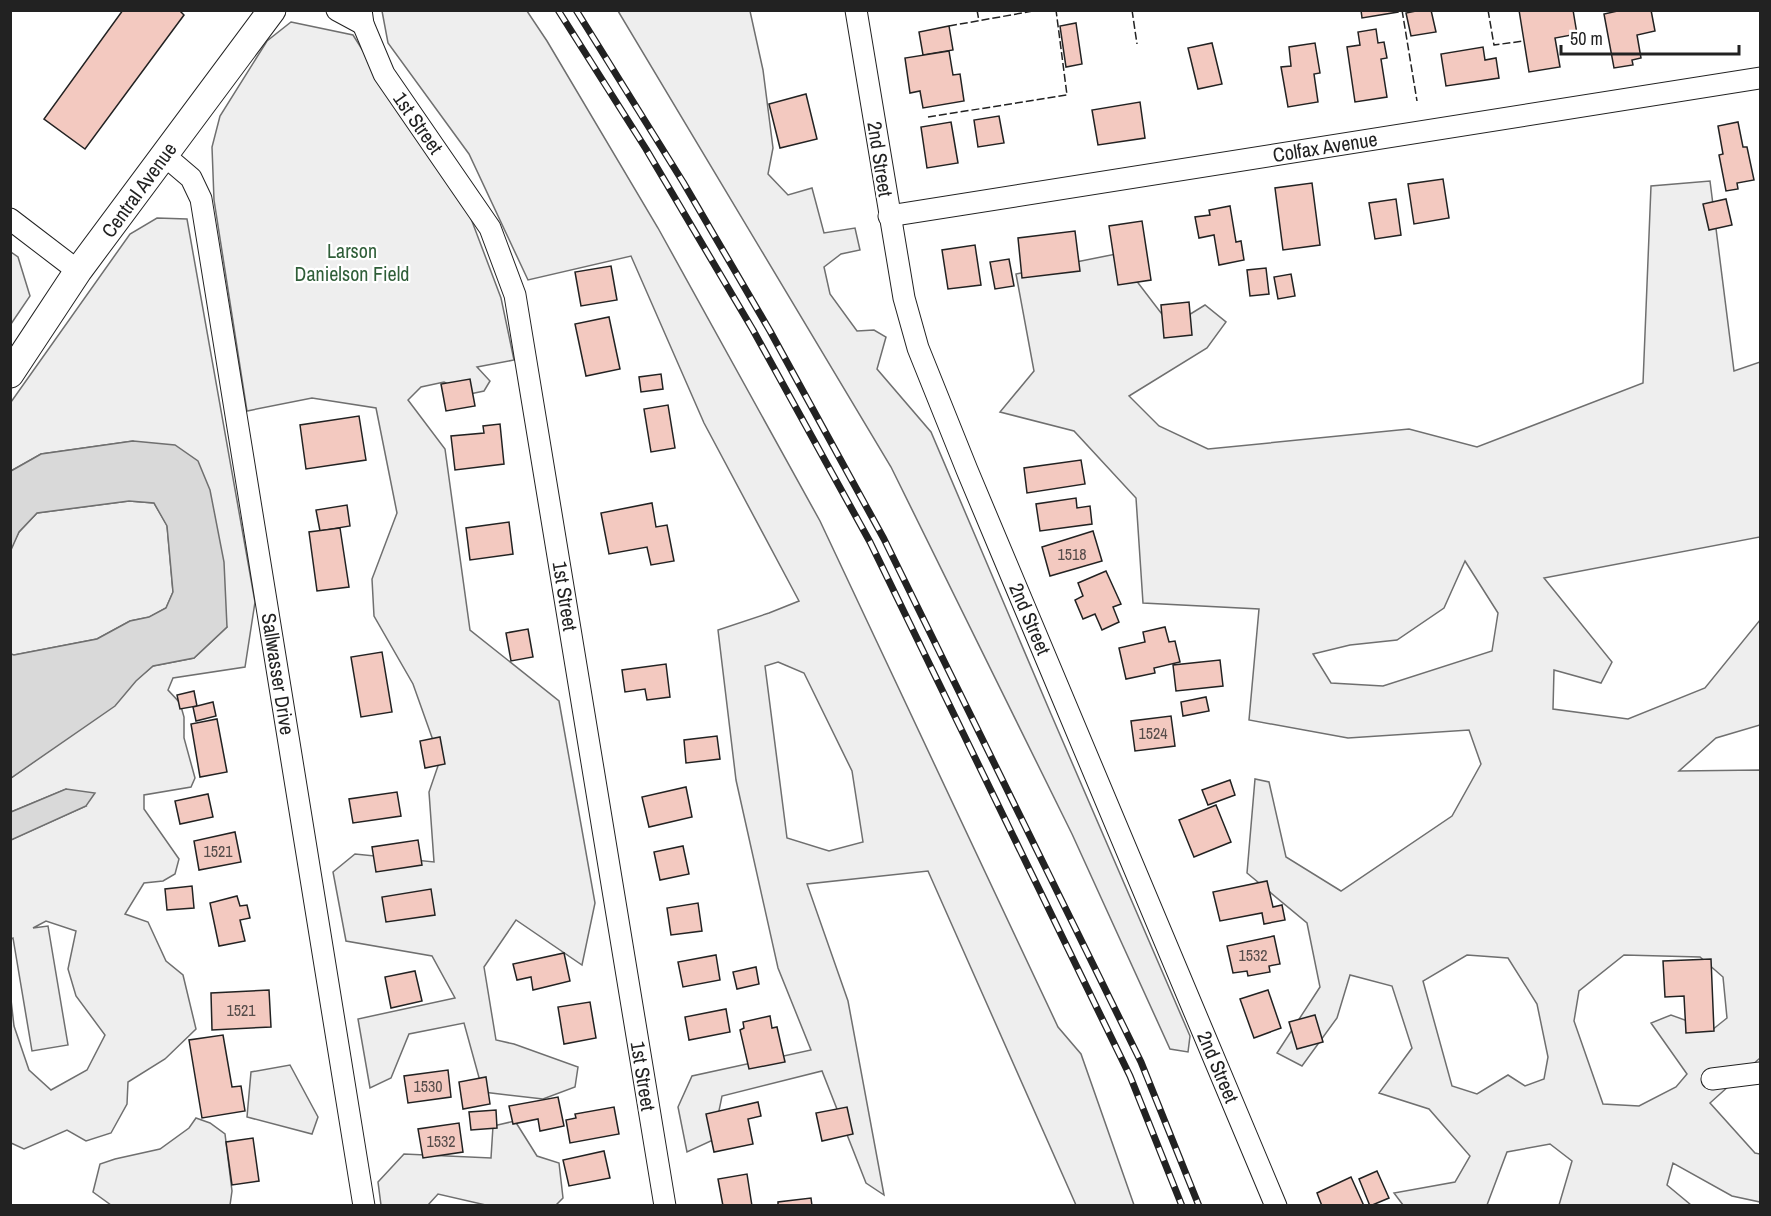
<svg xmlns="http://www.w3.org/2000/svg" width="1771" height="1216" font-family="'Archivo Narrow',sans-serif">
  <style>
    .green { fill: #eee; stroke: #6f6f6f; stroke-width: 1.5; fill-rule: evenodd }
    .water { fill: #d9d9d9; stroke: #6f6f6f; stroke-width: 1.5 }
    .building { fill: #f3c9c0; stroke: #222; stroke-width: 1.5 }
    .lines { fill: none; stroke-linecap: round; stroke-linejoin: round }
    .minor-casing { stroke: #222; stroke-width: 23 }
    .tertiary-casing { stroke: #222; stroke-width: 29 }
    .minor { stroke: #fff; stroke-width: 21 }
    .tertiary { stroke: #fff; stroke-width: 27 }
    .rail-casing { stroke: #222; stroke-width: 7 }
    .rail { stroke: #fff; stroke-width: 4.5; stroke-dasharray: 14; stroke-linecap: butt }
    .fence { stroke: #222; stroke-width: 1.5; stroke-dasharray: 8 3; stroke-linecap: butt }
    .labels { text-anchor: middle; stroke-width: 4.5; stroke-linejoin: round; paint-order: stroke }
    .number-label { font-size: 16px; fill: #564c4a }
    .street-label { font-size: 20px; fill: #222; stroke: #fff }
    .park-label { font-size: 20px; fill: #2f5e38; stroke: #fff }
  </style>
  <rect width="100%" height="100%" fill="#fff"/>
  <g class="green">
    <path d="M382,11H527L547,41L658,228L820,521L1058,1027L1081,1054L1134,1205H1076L928,871L807,884L848,1001L884,1195L866,1183L822,1071L722,1096L713,1140L687,1152L678,1107L692,1076L811,1050L778,968L736,780L718,630L769,613L799,601L704,423L631,256L528,280L469,154L388,43ZM778,662L804,673L852,771L863,842L829,851L787,838L765,666Z"/>
    <polygon points="618,11 750,11 763,70 773,148 768,174 788,195 812,188 824,233 855,228 860,250 841,254 824,267 830,294 857,331 874,330 886,337 877,369 931,432 1051,714 1190,1036 1188,1052 1170,1049 1072,834 891,467"/>
    <polygon points="291,22 353,35 405,117 467,208 501,298 514,360 477,367 490,381 484,391 470,394 444,382 421,387 408,400 445,449 470,630 559,701 595,903 582,965 516,920 484,967 496,1040 514,1044 578,1067 575,1087 543,1099 483,1092 464,1023 409,1034 391,1078 370,1088 358,1019 455,998 432,956 346,941 333,872 355,854 434,862 429,792 440,760 413,684 374,616 372,579 397,513 376,408 312,398 247,411 214,200 212,147 220,116 267,41"/>
    <path d="M1710,181L1734,371L1760,362V537L1544,578L1612,662L1601,683L1554,670L1553,709L1628,719L1705,688L1760,620V725L1716,738L1679,771L1760,770V1058L1710,1103L1755,1153L1760,1154V1202L1732,1196L1673,1163L1667,1185L1691,1205H1559L1572,1161L1550,1144L1507,1152L1487,1205H1403L1394,1193L1455,1182L1470,1156L1429,1109L1379,1093L1412,1048L1392,986L1350,975L1337,1018L1302,1066L1277,1053L1320,987L1307,923L1247,873L1255,779L1269,782L1286,857L1341,891L1452,816L1481,764L1469,730L1348,738L1249,720L1259,609L1143,603L1136,498L1074,431L1000,412L1034,371L1016,274L1116,254L1171,326L1205,305L1226,322L1207,348L1129,396L1159,426L1208,449L1409,429L1477,447L1643,383L1651,186ZM1465,561L1498,613L1492,651L1383,686L1331,683L1313,654L1350,645L1397,640L1444,608ZM1467,955L1508,958L1537,1004L1548,1057L1544,1079L1525,1086L1508,1075L1477,1094L1452,1086L1423,981ZM1624,955L1700,957L1723,977L1727,1018L1712,1030L1671,1015L1651,1023L1687,1074L1676,1087L1639,1106L1603,1104L1574,1021L1579,991Z"/>
    <polygon points="157,218 187,219 255,602 245,667 173,678 168,690 180,703 184,717 184,738 195,778 191,787 144,795 144,809 179,859 175,874 163,881 144,883 125,914 148,922 166,961 183,975 196,1029 165,1059 128,1082 127,1104 111,1133 86,1141 67,1130 24,1149 11,1143 10,991 14,1026 29,1070 51,1090 87,1070 105,1035 76,996 68,969 76,931 46,921 33,928 48,926 68,1045 32,1051 13,938 11,939 10,840 86,806 66,789 11,812 11,778 57,745 153,666 194,658 227,627 133,441 41,454 11,471 11,402 130,234"/>
    <polygon points="11,252 18,257 30,296 11,324"/>
    <polygon points="129,501 154,503 167,525 173,592 166,608 150,617 130,621 97,639 14,655 10,654 10,550 19,532 37,513"/>
    <polygon points="290,1065 318,1117 312,1134 247,1117 251,1072"/>
    <polygon points="196,1118 210,1123 225,1134 232,1191 230,1205 111,1205 93,1192 100,1164 115,1159 160,1149 189,1128"/>
    <polygon points="515,1121 537,1156 559,1163 563,1198 556,1205 490,1206 438,1194 428,1205 381,1205 378,1182 404,1154 491,1158 493,1126"/>
  </g>
  <g class="water">
    <polygon points="133,441 175,445 198,461 210,490 224,562 227,627 194,658 153,666 136,681 115,706 11,778 11,654 14,655 97,639 130,621 149,617 166,608 173,592 167,526 154,503 129,501 37,513 19,532 11,550 11,471 41,454"/>
    <polygon points="66,789 95,793 86,806 11,840 11,812"/>
  </g>
  <g class="building">
    <polygon points="123,10 179,10 184,15 85,149 44,119"/>
    <polygon points="1361,10 1398,10 1398,12 1362,18"/>
    <polygon points="1421,10 1431,10 1436,32 1411,36 1406,13"/>
    <polygon points="1519,10 1573,10 1577,34 1555,38 1560,67 1529,72"/>
    <polygon points="1651,10 1655,31 1637,35 1641,58 1632,60 1633,65 1614,68 1604,14 1622,10"/>
    <polygon points="1076,23 1082,64 1066,67 1060,26"/>
    <polygon points="949,26 953,50 923,55 919,32"/>
    <polygon points="1376,29 1378,43 1384,42 1387,58 1381,59 1387,97 1355,102 1347,47 1360,45 1358,32"/>
    <polygon points="1212,43 1222,84 1198,89 1188,48"/>
    <polygon points="1315,43 1320,73 1314,74 1318,102 1288,107 1281,67 1291,66 1289,47"/>
    <polygon points="1483,47 1485,60 1496,58 1499,78 1446,86 1441,54"/>
    <polygon points="949,51 953,75 960,74 964,101 923,108 920,91 910,93 905,58"/>
    <polygon points="806,94 817,139 780,148 769,104"/>
    <polygon points="1140,102 1145,138 1098,145 1092,110"/>
    <polygon points="999,116 1004,143 978,147 974,120"/>
    <polygon points="951,122 958,163 927,168 921,127"/>
    <polygon points="1738,122 1743,147 1747,147 1754,180 1737,183 1738,189 1726,191 1719,155 1723,154 1718,126"/>
    <polygon points="1443,179 1449,218 1414,224 1408,184"/>
    <polygon points="1312,183 1320,245 1283,250 1275,188"/>
    <polygon points="1396,199 1401,235 1375,239 1369,203"/>
    <polygon points="1726,199 1732,225 1709,230 1703,204"/>
    <polygon points="1230,206 1236,242 1241,241 1244,260 1219,265 1214,235 1199,238 1195,217 1210,215 1209,210"/>
    <polygon points="1142,221 1151,280 1118,285 1109,226"/>
    <polygon points="1075,231 1080,271 1022,278 1018,238"/>
    <polygon points="975,245 981,285 948,289 942,250"/>
    <polygon points="1009,259 1014,286 995,289 990,262"/>
    <polygon points="611,266 617,300 581,306 575,272"/>
    <polygon points="1266,268 1269,294 1250,296 1247,270"/>
    <polygon points="1291,274 1295,296 1278,299 1274,277"/>
    <polygon points="1189,302 1192,335 1164,338 1161,305"/>
    <polygon points="609,317 620,369 586,376 575,324"/>
    <polygon points="661,374 663,389 641,392 639,377"/>
    <polygon points="470,379 475,406 446,411 441,384"/>
    <polygon points="668,405 675,448 651,452 644,409"/>
    <polygon points="359,416 366,460 306,469 300,425"/>
    <polygon points="500,424 504,464 455,470 451,436 484,433 483,426"/>
    <polygon points="1081,460 1085,484 1027,493 1024,468"/>
    <polygon points="1076,498 1077,508 1090,506 1092,524 1040,531 1036,504"/>
    <polygon points="652,503 656,527 667,525 674,561 651,565 647,547 609,554 601,513"/>
    <polygon points="347,505 350,526 320,531 316,510"/>
    <polygon points="509,522 513,554 470,560 466,528"/>
    <polygon points="340,528 349,587 317,591 309,532"/>
    <polygon points="1093,531 1102,561 1050,576 1042,547"/>
    <polygon points="1106,571 1121,604 1113,607 1119,622 1102,630 1095,614 1083,619 1075,600 1083,596 1078,583"/>
    <polygon points="1165,627 1169,642 1175,641 1180,662 1154,668 1155,673 1126,679 1119,648 1145,642 1143,632"/>
    <polygon points="528,629 533,657 511,661 506,633"/>
    <polygon points="382,652 392,712 361,717 351,657"/>
    <polygon points="1220,660 1223,686 1176,691 1173,665"/>
    <polygon points="666,664 670,697 647,700 645,689 625,692 622,670"/>
    <polygon points="194,691 197,706 180,709 177,695"/>
    <polygon points="1206,697 1209,711 1183,716 1181,702"/>
    <polygon points="213,702 216,716 196,721 193,707"/>
    <polygon points="1171,716 1175,746 1135,751 1131,721"/>
    <polygon points="217,719 227,772 200,777 191,724"/>
    <polygon points="717,736 720,759 686,763 684,740"/>
    <polygon points="440,737 445,764 425,768 420,741"/>
    <polygon points="1230,780 1235,795 1208,805 1202,790"/>
    <polygon points="686,787 692,817 649,827 642,797"/>
    <polygon points="397,792 401,816 353,823 349,799"/>
    <polygon points="208,794 213,817 180,824 175,801"/>
    <polygon points="1216,805 1231,842 1194,857 1179,820"/>
    <polygon points="235,832 241,862 199,870 194,841"/>
    <polygon points="418,840 422,865 376,872 372,847"/>
    <polygon points="683,846 689,874 660,880 654,852"/>
    <polygon points="1267,881 1273,907 1282,905 1285,920 1264,924 1262,913 1220,921 1213,892"/>
    <polygon points="192,886 194,908 167,910 165,889"/>
    <polygon points="431,889 435,915 386,922 382,897"/>
    <polygon points="237,896 240,906 247,905 250,918 240,920 245,941 219,946 210,903"/>
    <polygon points="698,903 702,931 671,935 667,908"/>
    <polygon points="1274,936 1280,964 1269,966 1270,972 1248,976 1247,971 1233,973 1227,946"/>
    <polygon points="564,953 570,981 533,990 531,977 517,980 513,964"/>
    <polygon points="716,955 720,980 683,987 678,962"/>
    <polygon points="1711,959 1714,1031 1686,1033 1684,996 1665,997 1663,961"/>
    <polygon points="756,967 759,984 737,989 733,972"/>
    <polygon points="415,971 422,1001 391,1008 385,977"/>
    <polygon points="269,990 271,1027 212,1030 211,993"/>
    <polygon points="1268,990 1281,1028 1254,1038 1240,999"/>
    <polygon points="590,1002 596,1038 564,1044 558,1007"/>
    <polygon points="726,1009 730,1032 689,1040 685,1017"/>
    <polygon points="1315,1015 1323,1042 1297,1049 1289,1022"/>
    <polygon points="770,1016 772,1028 777,1027 785,1062 749,1069 740,1030 744,1028 743,1022"/>
    <polygon points="223,1035 232,1087 241,1086 245,1111 202,1118 189,1040"/>
    <polygon points="448,1070 451,1097 408,1103 404,1076"/>
    <polygon points="486,1077 490,1104 463,1109 459,1082"/>
    <polygon points="558,1097 564,1126 540,1131 538,1119 513,1124 509,1106"/>
    <polygon points="758,1102 761,1116 748,1119 753,1144 714,1152 706,1114"/>
    <polygon points="614,1107 619,1134 570,1143 566,1120 576,1118 575,1114"/>
    <polygon points="847,1107 853,1134 822,1141 816,1113"/>
    <polygon points="496,1110 497,1128 471,1130 469,1112"/>
    <polygon points="459,1123 463,1152 423,1158 418,1129"/>
    <polygon points="253,1138 259,1181 232,1185 226,1142"/>
    <polygon points="604,1151 610,1178 569,1186 563,1160"/>
    <polygon points="1377,1171 1389,1198 1370,1206 1359,1179"/>
    <polygon points="747,1174 752,1206 723,1206 718,1179"/>
    <polygon points="1351,1177 1364,1206 1322,1206 1317,1193"/>
    <polygon points="811,1198 812,1206 778,1206 778,1202"/>
  </g>
  <g class="lines">
    <g class="minor-casing">
      <g id="minor">
        <polyline points="337,10 363,24"/>
        <polyline points="361,10 363,24 384,74 490,228 515,295 665,1206"/>
        <polyline points="856,10 904,298 918,348 967,470 1276,1206"/>
        <polyline points="164,155 191,178 201,199 364,1206"/>
        <polyline points="889,216 1760,78"/>
        <polyline points="10,219 78,271"/>
        <polyline points="1712,1079 1760,1073"/>
      </g>
    </g>
    <g class="tertiary-casing">
      <polyline id="tertiary" points="10,374 78,271 272,10"/>
    </g>
    <use href="#minor" class="minor"/>
    <use href="#tertiary" class="tertiary"/>
    <g class="rail-casing">
      <g id="rail">
        <polyline points="558,10 646,149 753,330 870,542 1130,1076 1182,1206"/>
        <polyline points="576,10 683,182 770,331 884,539 1141,1062 1199,1206"/>
      </g>
    </g>
    <use href="#rail" class="rail"/>
    <g class="fence">
      <polyline points="977,10 979,21"/>
      <polyline points="1132,10 1137,44"/>
      <polyline points="1402,10 1417,101"/>
      <polyline points="1488,10 1494,45 1524,41"/>
      <polyline points="949,26 1039,10"/>
      <polyline points="928,117 1067,95 1056,10"/>
    </g>
  </g>
  <g class="labels">
    <g class="number-label">
      <text x="1072" y="560">1518</text>
      <text x="1153" y="739">1524</text>
      <text x="218" y="857">1521</text>
      <text x="1253" y="961">1532</text>
      <text x="241" y="1016">1521</text>
      <text x="428" y="1092">1530</text>
      <text x="441" y="1147">1532</text>
    </g>
    <g class="street-label">
      <text transform="translate(418 123) rotate(55)" y="7">1st Street</text>
      <text transform="translate(1325 147) rotate(-9)" y="7">Colfax Avenue</text>
      <text transform="translate(880 159) rotate(81)" y="7">2nd Street</text>
      <text transform="translate(139 190) rotate(-54)" y="7">Central Avenue</text>
      <text transform="translate(565 596) rotate(81)" y="7">1st Street</text>
      <text transform="translate(1030 619) rotate(67)" y="7">2nd Street</text>
      <text transform="translate(278 674) rotate(81)" y="7">Sallwasser Drive</text>
      <text transform="translate(1218 1067) rotate(67)" y="7">2nd Street</text>
      <text transform="translate(643 1076) rotate(81)" y="7">1st Street</text>
    </g>
    <g class="park-label">
      <text x="352" y="258">Larson<tspan x="352" dy="23">Danielson Field</tspan></text>
    </g>
  </g>
  <rect width="1771" height="1216" fill="none" stroke="#222222" stroke-width="24"/>
  <path d="M1561 45v9h178v-9" fill="none" stroke="#222222" stroke-width="3"/>
  <text x="1570" y="45" font-size="18" fill="#222222" stroke="#ffffff" stroke-width="4.5" paint-order="stroke">50 m</text>
</svg>
